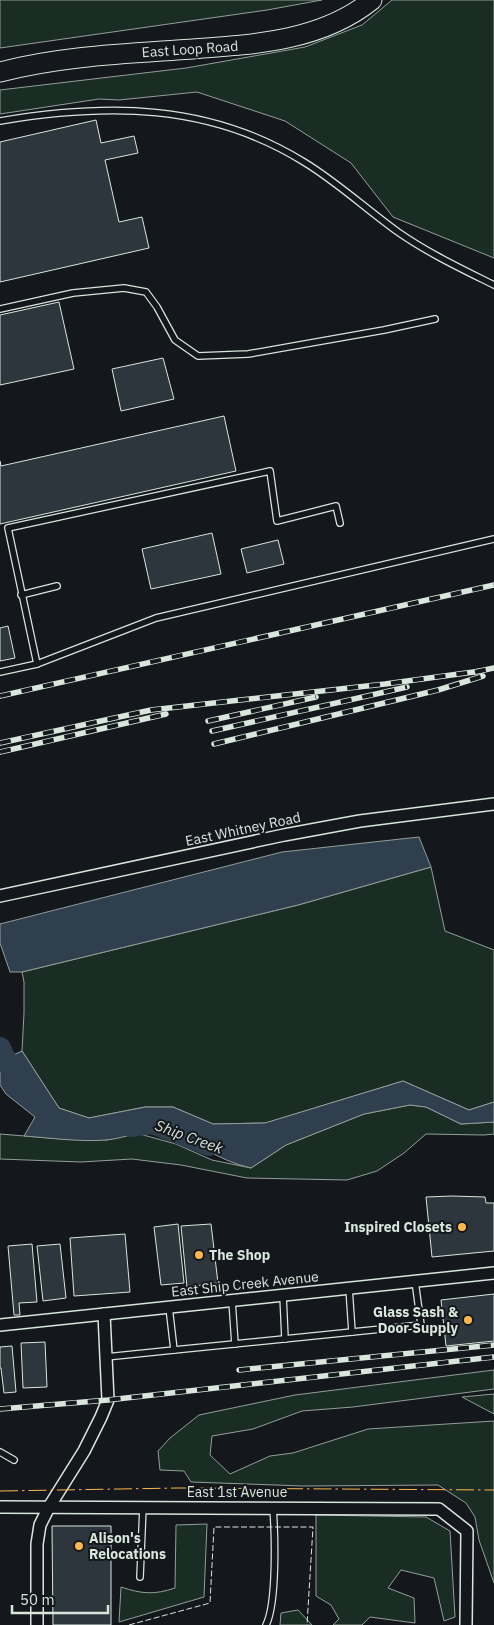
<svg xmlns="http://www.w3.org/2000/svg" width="494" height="1625" font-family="'IBM Plex Sans',sans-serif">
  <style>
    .green { fill: #1a2d24; stroke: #939e99 }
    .water { fill: #2f3f4d; stroke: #939e99 }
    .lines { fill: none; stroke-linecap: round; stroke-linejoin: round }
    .river { stroke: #2f3f4d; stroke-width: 22 }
    .building { fill: #2c363c; stroke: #d8e6dc }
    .lane-casing { stroke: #d8e6dc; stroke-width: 8 }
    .street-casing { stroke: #d8e6dc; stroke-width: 14 }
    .primary-casing { stroke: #d8e6dc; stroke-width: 21 }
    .lane { stroke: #14181c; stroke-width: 5.5 }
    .street { stroke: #14181c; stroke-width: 11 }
    .primary { stroke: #14181c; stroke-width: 19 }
    .rail-casing { stroke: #d8e6dc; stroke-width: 5.5 }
    .rail { stroke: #14181c; stroke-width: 4; stroke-dasharray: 11; stroke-linecap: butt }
    .fence { stroke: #d8e6dc; stroke-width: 1; stroke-dasharray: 6 2.5; stroke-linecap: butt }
    .power { stroke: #ffb74d; stroke-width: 1; stroke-dasharray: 18 4 2.5 4; stroke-linecap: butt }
    .poi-dot { fill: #ffb74d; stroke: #14181c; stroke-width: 2 }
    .labels { text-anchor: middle; stroke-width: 4; stroke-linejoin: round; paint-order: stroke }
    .street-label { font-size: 14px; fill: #d8e6dc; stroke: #14181c }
    .poi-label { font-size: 14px; font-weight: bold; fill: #d8e6dc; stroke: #14181c; text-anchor: end }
    .water-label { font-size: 15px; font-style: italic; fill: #d8e6dc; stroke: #14181c }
  </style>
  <rect width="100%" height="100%" fill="#14181c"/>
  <g class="green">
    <polygon points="0,0 322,0 267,10 0,48"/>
    <polygon points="392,0 494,0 494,258 393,217 351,163 285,121 197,92 119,100 99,99 0,114 0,90 186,68 305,47 362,25"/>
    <polygon points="431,867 445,931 494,950 494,1102 469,1110 403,1081 266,1123 213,1124 173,1107 145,1107 89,1118 59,1108 22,1051 24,1013 24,982 22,972 298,905"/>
    <polygon points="410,1105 426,1107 461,1124 494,1122 494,1134 484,1135 426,1134 404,1153 377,1171 347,1180 247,1178 181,1165 132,1159 81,1162 0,1159 0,1134 62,1139 107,1140 136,1133 176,1144 212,1160 251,1168 286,1145 364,1114"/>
    <polygon points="494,1370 494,1389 353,1407 302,1411 253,1429 212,1436 210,1455 230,1474 270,1456 293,1453 368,1429 494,1421 494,1583 479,1540 475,1517 466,1503 438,1485 303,1486 191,1482 184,1471 160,1470 158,1451 170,1438 199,1415 295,1395"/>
    <polygon points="494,1394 494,1414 462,1397"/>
    <polygon points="316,1515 426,1517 450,1531 455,1617 444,1621 434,1578 401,1570 388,1588 414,1598 415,1623 370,1617 362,1625 333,1625 339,1619 331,1605 316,1596"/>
    <path d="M207,1524L204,1597L119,1622L121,1587C142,1594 154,1595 175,1588L176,1525Z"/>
    <polygon points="298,1610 312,1625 280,1625 281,1613"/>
  </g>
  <g class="water">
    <polygon points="419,837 431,867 298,905 22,972 10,972 0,943 0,924 282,852"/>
    <path d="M22,1051L59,1108L89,1118L145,1107H173L213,1124L265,1123L403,1081L469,1110L494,1102V1122L461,1124L426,1107L410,1105L364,1114L286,1145L251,1168C216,1160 195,1142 166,1123C147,1129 127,1138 106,1140C79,1142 51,1138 24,1136L35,1117L6,1094L0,1085V1061Z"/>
  </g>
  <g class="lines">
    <g class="river">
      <polyline points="0,1048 5,1059 21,1083"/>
      <polyline points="131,1126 152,1123 209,1145"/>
    </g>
  </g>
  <g class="building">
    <polygon points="96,120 101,143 134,136 138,153 105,160 119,222 142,217 149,248 0,282 0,142"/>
    <polygon points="59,302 74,369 0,385 0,315"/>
    <polygon points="163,358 174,399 121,411 112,369"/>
    <polygon points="224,416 236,471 0,524 0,461 1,466"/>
    <polygon points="212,533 221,574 151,589 142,549"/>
    <polygon points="278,540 284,564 247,573 241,549"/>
    <polygon points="8,626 15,658 0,661 0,628"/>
    <polygon points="452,1196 485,1197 486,1203 494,1203 494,1251 432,1257 426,1197"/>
    <polygon points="178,1224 184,1283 161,1285 154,1227"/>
    <polygon points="211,1224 218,1283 187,1287 181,1226"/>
    <polygon points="125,1234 130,1292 74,1296 70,1238"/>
    <polygon points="32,1244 37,1302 19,1303 20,1315 14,1315 8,1246"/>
    <polygon points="60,1244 66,1298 43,1301 37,1246"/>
    <polygon points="494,1294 494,1341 446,1346 441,1300"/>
    <polygon points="45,1342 47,1387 23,1388 21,1343"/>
    <polygon points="12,1346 16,1392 4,1393 1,1368 0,1368 0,1347"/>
    <polygon points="52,1526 111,1526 111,1625 53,1625"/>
  </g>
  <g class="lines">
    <g class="lane-casing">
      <g id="lane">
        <path d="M0,121C107,103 209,103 304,162C337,182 366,209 398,232C428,253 462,269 494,285"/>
        <polyline points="0,309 73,293 124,288 146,292 157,307 175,340 198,356 248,354 384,330 435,319"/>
        <polyline points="21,595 57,586"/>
        <polyline points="37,664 8,528 270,471 277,521 336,506 340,523"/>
        <polyline points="0,672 37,664 156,618 494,539"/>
        <polyline points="349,1288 352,1332"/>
        <polyline points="283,1295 285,1339"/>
        <polyline points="232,1301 235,1344"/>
        <polyline points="174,1350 421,1325 415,1281"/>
        <polyline points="106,1357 174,1350 169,1307"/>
        <polyline points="0,1452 14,1460"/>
        <polyline points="140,1577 143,1507"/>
        <path d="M266,1625C277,1603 275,1534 273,1508"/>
      </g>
    </g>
    <g class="street-casing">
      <g id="street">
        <polyline points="0,896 284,835 360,821 494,804"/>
        <polyline points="0,1325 494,1273"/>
        <polyline points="0,1507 439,1509 467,1531 466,1625"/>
        <polyline points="37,1625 37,1544 40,1525 49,1507 84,1451 101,1417 108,1400 104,1314"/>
      </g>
    </g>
    <g class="primary-casing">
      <path id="primary" d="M0,72C57,57 118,54 177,50C244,45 318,44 372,0"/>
    </g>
    <use href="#lane" class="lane"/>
    <use href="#street" class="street"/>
    <use href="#primary" class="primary"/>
    <g class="rail-casing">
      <g id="rail">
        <polyline points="475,672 494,668"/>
        <polyline points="0,696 494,585"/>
        <polyline points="208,721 316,697"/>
        <polyline points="212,731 407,687"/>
        <polyline points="0,743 151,710 385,684 481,671"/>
        <polyline points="214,744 438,690 483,676"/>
        <polyline points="0,752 166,714"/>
        <polyline points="239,1370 494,1345"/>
        <polyline points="0,1409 108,1400 494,1357"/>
      </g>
    </g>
    <use href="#rail" class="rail"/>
    <polyline class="fence" points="129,1625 210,1603 214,1527 313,1527 307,1625"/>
    <polyline class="power" points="0,1491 179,1488 494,1490"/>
  </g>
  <g class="poi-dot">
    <circle cx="462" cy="1227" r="5"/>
    <circle cx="199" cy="1255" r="5"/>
    <circle cx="468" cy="1320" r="5"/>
    <circle cx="79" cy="1546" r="5"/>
  </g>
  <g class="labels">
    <g class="street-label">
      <text transform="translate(190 49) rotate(-4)" y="5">East Loop Road</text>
      <text transform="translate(243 829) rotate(-12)" y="5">East Whitney Road</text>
      <text transform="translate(245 1284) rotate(-6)" y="5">East Ship Creek Avenue</text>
      <text x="237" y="1497">East 1st Avenue</text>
    </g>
    <g class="poi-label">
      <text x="452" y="1232">Inspired Closets</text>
      <text x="209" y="1260" text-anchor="start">The Shop</text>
      <text x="458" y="1317">Glass Sash &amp;<tspan x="458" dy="16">Door Supply</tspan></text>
      <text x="89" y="1543" text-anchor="start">Alison's<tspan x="89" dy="16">Relocations</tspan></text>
    </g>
    <g class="water-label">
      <text transform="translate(189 1137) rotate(20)" y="5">Ship Creek</text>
    </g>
  </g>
  <path d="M12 1605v8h96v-8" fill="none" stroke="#d8e6dc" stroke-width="2.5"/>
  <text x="20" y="1605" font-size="15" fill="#d8e6dc" stroke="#14181c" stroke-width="4" paint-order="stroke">50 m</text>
</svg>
